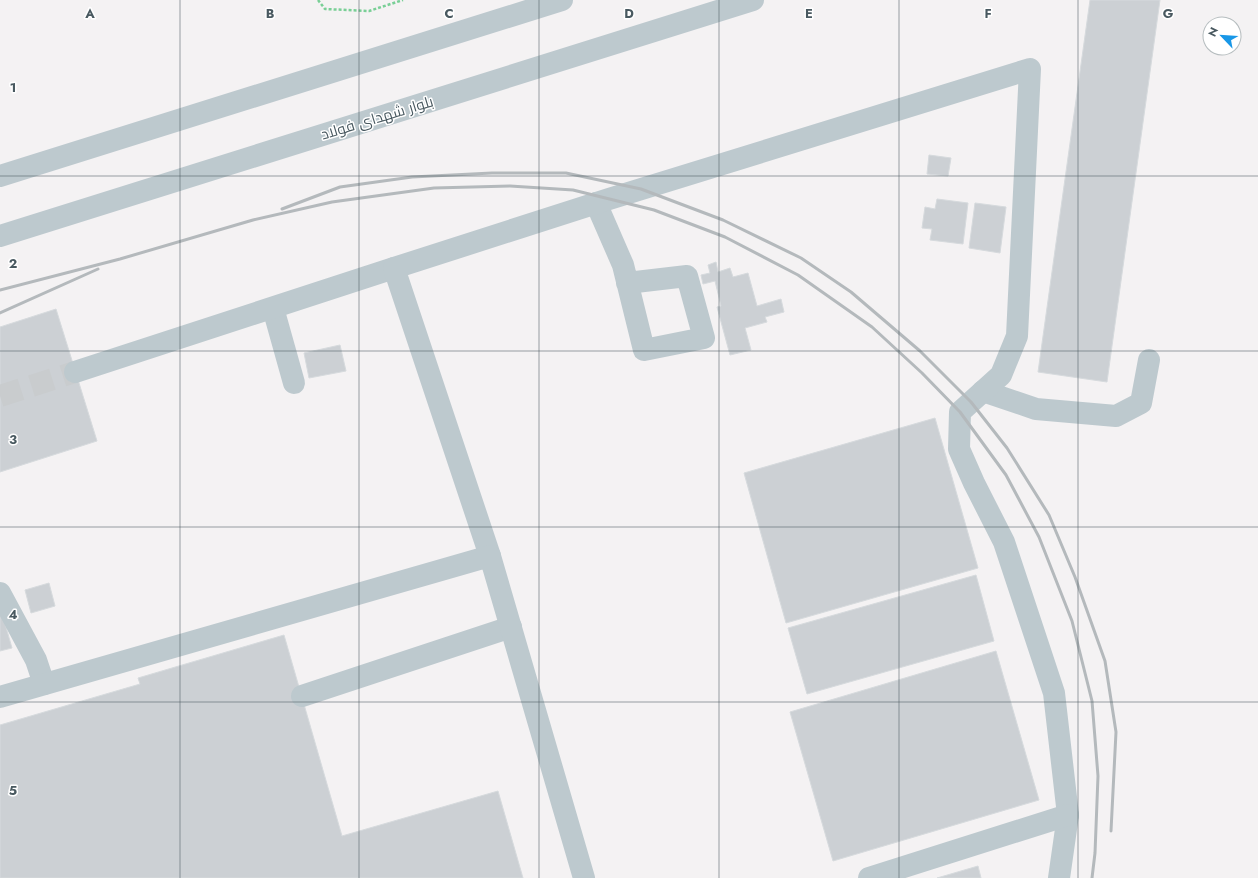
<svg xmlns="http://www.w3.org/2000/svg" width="1258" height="878" font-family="Jost,Cairo,sans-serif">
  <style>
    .building { fill: #ccd0d4; stroke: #d6dadd }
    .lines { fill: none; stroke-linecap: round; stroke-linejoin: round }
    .minor-tunnel { stroke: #c9ccce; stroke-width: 22; stroke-dasharray: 22 11; stroke-linecap: butt }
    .path { stroke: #79cf96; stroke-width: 2.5; stroke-dasharray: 3 2; stroke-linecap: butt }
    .minor { stroke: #bdc9ce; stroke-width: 22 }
    .rail { stroke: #b4b9bc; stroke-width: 3 }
    .grid { fill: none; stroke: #495960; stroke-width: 1; stroke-opacity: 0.55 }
    .labels { text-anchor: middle; stroke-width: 3; stroke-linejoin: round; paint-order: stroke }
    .street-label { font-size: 15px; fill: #495960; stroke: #fff }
    .grid-label { font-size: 13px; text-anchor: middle; font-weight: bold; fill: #495960; stroke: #fff; stroke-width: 3; stroke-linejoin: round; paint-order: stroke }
  </style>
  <rect width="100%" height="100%" fill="#f4f2f3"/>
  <g class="building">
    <polygon points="1090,0 1160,0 1107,382 1038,372"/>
    <polygon points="929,155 951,158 948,176 927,174"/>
    <polygon points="937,199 968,203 963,244 930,240 932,229 922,228 925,207 935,209"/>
    <polygon points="975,203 1006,207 1000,253 969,248"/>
    <polygon points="716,262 718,272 730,268 733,277 748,273 757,306 781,299 784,312 765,317 767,322 745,328 751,350 730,355 717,307 721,306 715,281 703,284 701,275 710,273 708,265"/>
    <polygon points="56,309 97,441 0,472 0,327"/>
    <polygon points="340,345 346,371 309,378 304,353"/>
    <polygon points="935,418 978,568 786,623 744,473"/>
    <polygon points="976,575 994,641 807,694 788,628"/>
    <polygon points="49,583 55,606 31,613 25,590"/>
    <polygon points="0,606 12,648 0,651"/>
    <polygon points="284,635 342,836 498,791 523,878 0,878 0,725 140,684 138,678"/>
    <polygon points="996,651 1039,800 833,861 790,712"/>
    <polygon points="978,866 981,878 937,878"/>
  </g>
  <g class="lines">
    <polyline class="minor-tunnel" points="0,396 75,372"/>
    <polyline class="path" points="318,0 325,9 369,11 403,0"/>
    <g class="minor">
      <polyline points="0,176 562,0"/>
      <polyline points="596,203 623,265 644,350 704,338 687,276 627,283"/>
      <polyline points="0,236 753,0"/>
      <polyline points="273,308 294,383"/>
      <polyline points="75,372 394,268"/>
      <polyline points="983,391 1036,409 1116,416 1141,403 1149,360"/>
      <polyline points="490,556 394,268 609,199 1030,69 1017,336 1001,375 960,412 959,449 974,483 1004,542 1054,693 1068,815 1059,878"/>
      <polyline points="0,593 36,660 44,684"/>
      <polyline points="302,696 511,627"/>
      <polyline points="0,697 490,556 584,878"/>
      <polyline points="869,878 1068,815"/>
    </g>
    <g class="rail">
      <polyline points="282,209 340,187 412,177 492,173 566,173 641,189 723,220 801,258 851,292 920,351 971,402 1007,448 1049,515 1075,577 1105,661 1116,732 1111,831"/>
      <polyline points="0,290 120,259 253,220 332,202 434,188 510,186 573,190 654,210 725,237 798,275 872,327 922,373 960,412 1006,475 1039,537 1072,621 1092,701 1098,776 1095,853 1092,878"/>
      <polyline points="0,313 98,269"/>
    </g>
  </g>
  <path class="grid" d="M180,0V878M359,0V878M539,0V878M719,0V878M899,0V878M1078,0V878M0,176H1258M0,351H1258M0,527H1258M0,702H1258"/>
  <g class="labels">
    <g class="street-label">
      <text transform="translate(377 118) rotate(-17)" y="5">بلوار شهدای فولاد</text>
    </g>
  </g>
  <g class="grid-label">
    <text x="90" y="18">A</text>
    <text x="270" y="18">B</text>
    <text x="449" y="18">C</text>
    <text x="629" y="18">D</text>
    <text x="809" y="18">E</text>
    <text x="988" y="18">F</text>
    <text x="1168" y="18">G</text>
    <text x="13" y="92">1</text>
    <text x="13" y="268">2</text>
    <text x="13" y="444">3</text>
    <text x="13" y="619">4</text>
    <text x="13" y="795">5</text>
  </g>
  <g transform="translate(1222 36) rotate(295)"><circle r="19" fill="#ffffff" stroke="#b6bdbf"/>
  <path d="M0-3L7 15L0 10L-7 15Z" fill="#1997e7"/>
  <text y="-6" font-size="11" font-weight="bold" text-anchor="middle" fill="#495960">N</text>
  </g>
</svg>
